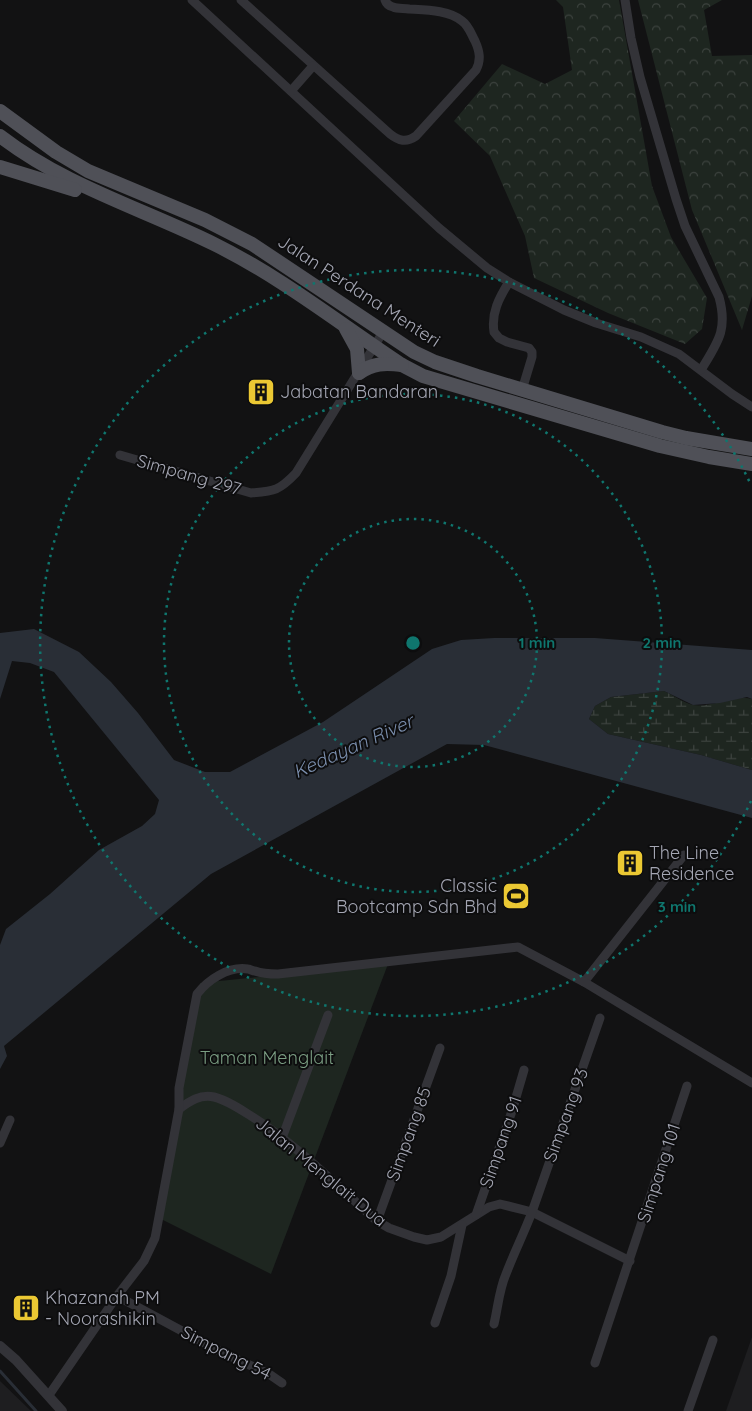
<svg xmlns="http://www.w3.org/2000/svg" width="752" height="1411" font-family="Quicksand,sans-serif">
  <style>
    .built { fill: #1e1e20 }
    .forest { fill: url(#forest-crowns) }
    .wetland { fill: url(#wetland-marsh) }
    .garden { fill: #1e2620 }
    .water { fill: #292e36 }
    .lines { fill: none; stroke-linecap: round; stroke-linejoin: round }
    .stream { stroke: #292e36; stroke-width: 3 }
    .minor { stroke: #333338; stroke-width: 9 }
    .tertiary { stroke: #333338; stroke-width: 10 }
    .primary { stroke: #4f5057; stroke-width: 14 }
    .ring { fill: none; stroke: #0f766e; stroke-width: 2.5; stroke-dasharray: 2.5 5 }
    .labels { text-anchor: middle; stroke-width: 4; stroke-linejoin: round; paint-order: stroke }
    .street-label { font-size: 18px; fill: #a4a6b3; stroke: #0d0d0e }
    .poi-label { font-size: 18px; fill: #a4a6b3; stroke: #0d0d0e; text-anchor: start }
    .park-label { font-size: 18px; fill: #7b9e83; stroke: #0d0d0e }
    .water-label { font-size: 19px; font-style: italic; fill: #7b8fae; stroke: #0d0d0e }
    .centre { fill: #0f766e; stroke: #0d0d0e; stroke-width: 2.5 }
    .ring-label { font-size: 15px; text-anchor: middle; font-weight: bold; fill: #0f766e; stroke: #0d0d0e; stroke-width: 4; stroke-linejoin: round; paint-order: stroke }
  </style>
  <defs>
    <pattern id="forest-crowns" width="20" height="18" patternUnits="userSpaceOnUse" patternTransform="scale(1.25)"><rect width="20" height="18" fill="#1e2620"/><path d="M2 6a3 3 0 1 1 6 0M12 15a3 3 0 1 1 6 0" fill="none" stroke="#3c423e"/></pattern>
    <pattern id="wetland-marsh" width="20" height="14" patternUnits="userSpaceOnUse" patternTransform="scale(1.25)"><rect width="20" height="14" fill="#1e2620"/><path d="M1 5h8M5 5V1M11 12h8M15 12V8" fill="none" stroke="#3c423e"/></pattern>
  </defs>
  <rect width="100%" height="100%" fill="#121213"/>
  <g class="built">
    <polygon points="752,1337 752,1411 726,1411"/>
    <polygon points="0,1381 31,1411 0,1411"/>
  </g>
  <g class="forest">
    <polygon points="556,0 619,0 652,186 671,237 707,298 702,329 685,344 608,313 534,278 525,236 490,156 454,121 502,64 545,84 572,70 563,7"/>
    <polygon points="638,0 722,0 704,10 712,56 752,55 752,296 742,330 692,210"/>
  </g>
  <path class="wetland" d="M664,691C673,695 684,703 693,705C711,708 735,694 752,699V770L701,755L608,734L589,719L595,706L611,697Z"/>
  <polygon class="garden" points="388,964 271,1274 155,1216 200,983"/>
  <polygon class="water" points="34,629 79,652 111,682 138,713 174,760 205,772 230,772 323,722 432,649 461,640 494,638 595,638 752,650 752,699 747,697 720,703 693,705 664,691 611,697 595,706 589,719 608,734 701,755 752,770 752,818 484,745 447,744 211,874 4,1046 7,1056 0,1069 0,945 6,929 50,894 99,850 142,826 155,814 159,800 54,672 30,663 12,661 0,699 0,633"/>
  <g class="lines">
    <polyline class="stream" points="0,1371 36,1411"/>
    <g class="minor">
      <polyline points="192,0 439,228 487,268 509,282 564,310 596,323 641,337 679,354 732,394 752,407"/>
      <path d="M241,0L390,134C399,141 406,143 416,136L476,70C481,60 480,52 475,41C471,34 469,26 462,21C449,10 426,10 409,9C404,8 398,9 393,7C389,6 386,3 385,0"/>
      <path d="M625,0L631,38L640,77L676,199L685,226L719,297C728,330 718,342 701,370"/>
      <polyline points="291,91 313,66"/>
      <path d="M509,282C499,298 491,313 494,332L499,338L507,342L529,348L532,352V357L522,390"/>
      <path d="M120,455L251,493C274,491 279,491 296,473L383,332"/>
      <polyline points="584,982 684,855"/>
      <path d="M179,1109C190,1101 200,1094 214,1097C227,1100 240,1109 251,1116C297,1145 336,1185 377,1221L389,1228L414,1237L427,1240L441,1237L489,1207L500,1204L532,1212L630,1261"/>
      <polyline points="282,1138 328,1015"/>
      <polyline points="0,1143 10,1120"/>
      <polyline points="476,1215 512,1111 524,1070"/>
      <polyline points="377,1221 440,1048"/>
      <polyline points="117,1296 221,1352 269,1374 282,1383"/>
      <polyline points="435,1323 451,1276 462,1225"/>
      <path d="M494,1324C498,1307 499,1290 506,1274C514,1253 524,1233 532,1212L600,1018"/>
      <polyline points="595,1363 687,1086"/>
      <path d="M49,1395L117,1296L144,1261L155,1238L179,1109V1088L197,994C208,980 228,966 248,969C250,969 252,971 255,971C263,974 270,974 278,974L518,947L584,982L752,1083"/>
      <polyline points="688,1411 713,1340"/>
    </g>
    <polyline class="tertiary" points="0,1346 16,1360 62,1411"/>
    <g class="primary">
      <polyline points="0,111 56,152 88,171 205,220 252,244 414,352 435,362 477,376 662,432 686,438 752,449"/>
      <path d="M0,136C65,186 141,208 214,244C281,277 340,324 402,365L423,376L660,446L709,457L752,464"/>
      <polyline points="0,167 75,190"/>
      <polyline points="346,329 357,349 359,373"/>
      <path d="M359,373C373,363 385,363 402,365"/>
    </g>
  </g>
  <g class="ring">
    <circle cx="413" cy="643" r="124"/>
    <circle cx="413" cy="643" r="249"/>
    <path d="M751 801A373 373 0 1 1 751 485"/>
  </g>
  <defs>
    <g id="building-square" transform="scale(1.4375)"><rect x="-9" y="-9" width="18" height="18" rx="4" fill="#ebc833" stroke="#0d0d0e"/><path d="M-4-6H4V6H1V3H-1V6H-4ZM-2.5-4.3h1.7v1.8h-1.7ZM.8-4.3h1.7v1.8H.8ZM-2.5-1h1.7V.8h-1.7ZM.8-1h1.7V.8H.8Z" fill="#111"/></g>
    <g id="stadium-square" transform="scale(1.4375)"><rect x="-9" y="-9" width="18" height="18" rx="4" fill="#ebc833" stroke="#0d0d0e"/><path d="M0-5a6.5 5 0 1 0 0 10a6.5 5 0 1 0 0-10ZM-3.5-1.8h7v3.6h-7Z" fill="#111"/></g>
  </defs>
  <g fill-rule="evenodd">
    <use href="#building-square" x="261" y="392"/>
    <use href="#building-square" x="630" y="863"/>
    <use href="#stadium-square" x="516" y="896"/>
    <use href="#building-square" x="26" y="1308"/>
  </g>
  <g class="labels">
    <g class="street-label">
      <text transform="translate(359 291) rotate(33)" y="6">Jalan Perdana Menteri</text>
      <text transform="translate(189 475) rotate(16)" y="6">Simpang 297</text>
      <text transform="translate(566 1115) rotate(-70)" y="6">Simpang 93</text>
      <text transform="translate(409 1134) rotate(-70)" y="6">Simpang 85</text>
      <text transform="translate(501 1142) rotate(-71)" y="6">Simpang 91</text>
      <text transform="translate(321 1172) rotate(39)" y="6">Jalan Menglait Dua</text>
      <text transform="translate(659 1173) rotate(-72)" y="6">Simpang 101</text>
      <text transform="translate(226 1353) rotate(27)" y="6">Simpang 54</text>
    </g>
    <g class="poi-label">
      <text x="280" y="398">Jabatan Bandaran</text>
      <text x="649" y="859">The Line<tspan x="649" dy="21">Residence</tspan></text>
      <text x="497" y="892" text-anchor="end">Classic<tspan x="497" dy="21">Bootcamp Sdn Bhd</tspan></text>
      <text x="45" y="1304">Khazanah PM<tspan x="45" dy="21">- Noorashikin</tspan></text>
    </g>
    <g class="park-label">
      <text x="267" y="1064">Taman Menglait</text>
    </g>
    <g class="water-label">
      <text transform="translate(353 746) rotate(-24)" y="7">Kedayan River</text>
    </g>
  </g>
  <circle cx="413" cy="643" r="8" class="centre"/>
  <g class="ring-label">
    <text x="537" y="648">1 min</text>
    <text x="662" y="648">2 min</text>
    <text x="677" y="912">3 min</text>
  </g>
</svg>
